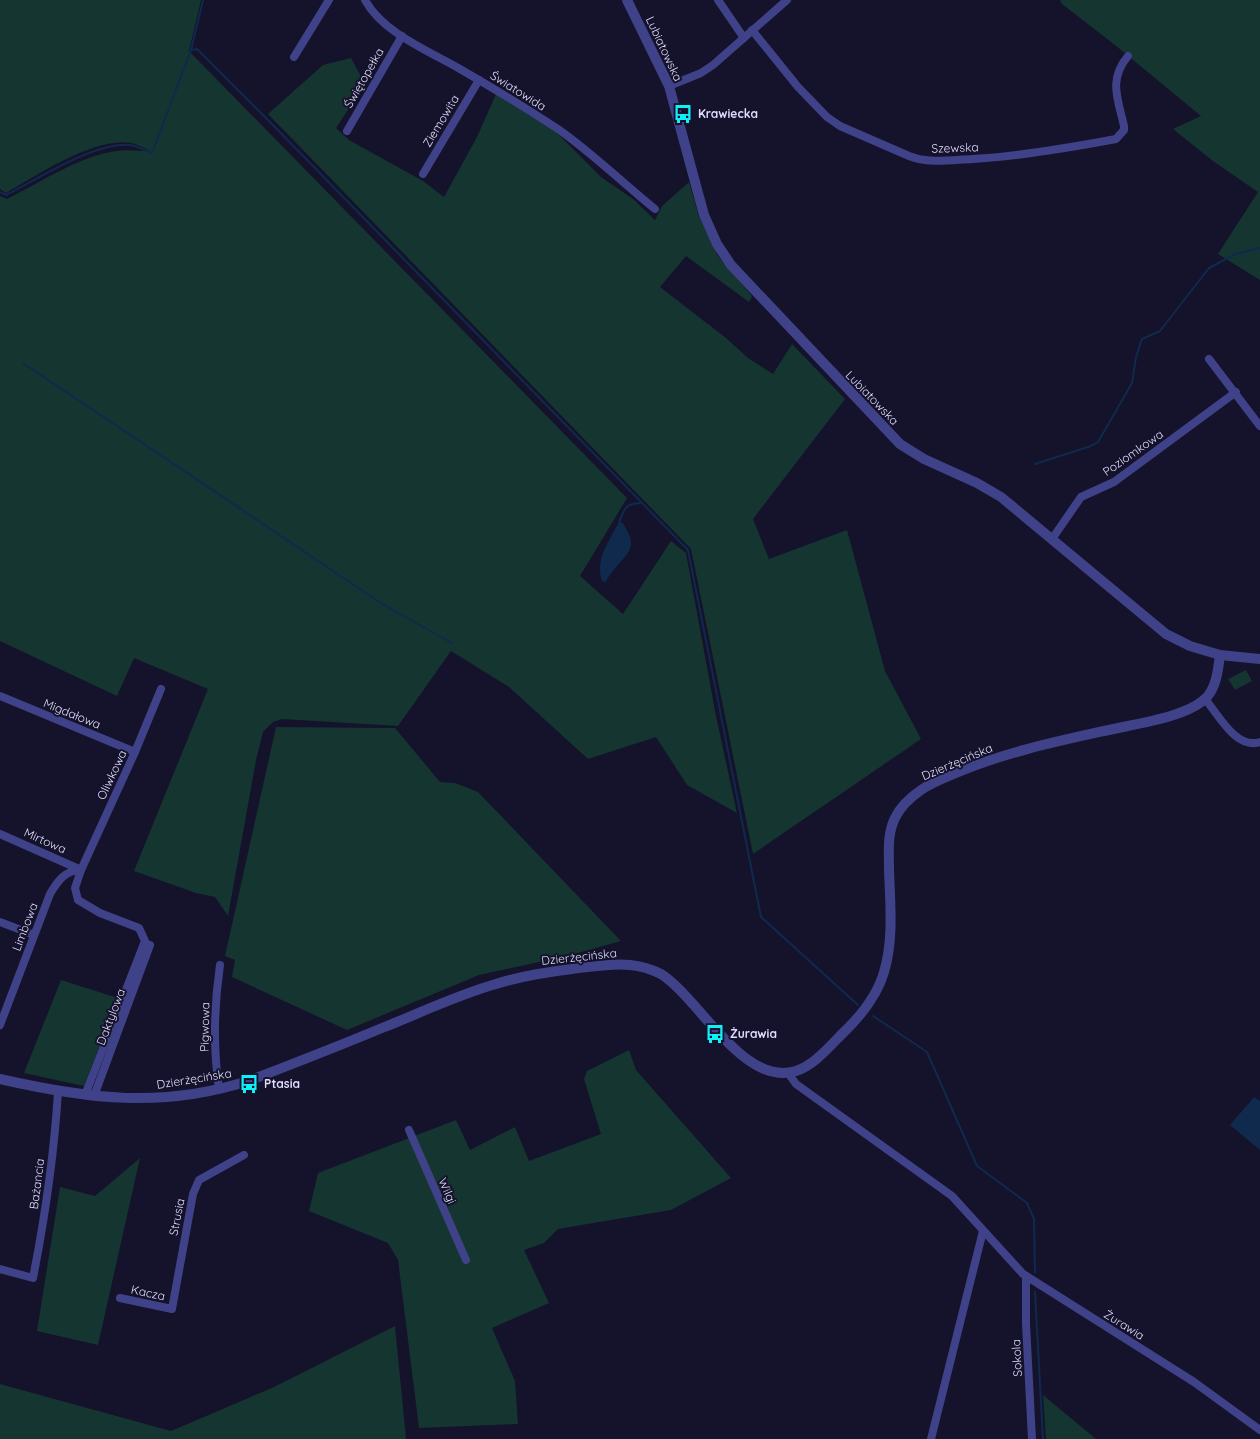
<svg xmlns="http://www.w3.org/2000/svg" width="1260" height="1439" font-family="Quicksand,sans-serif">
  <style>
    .green { fill: #153531 }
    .water { fill: #0f2a4d }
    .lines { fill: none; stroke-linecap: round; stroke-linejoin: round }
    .stream { stroke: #0f2a4d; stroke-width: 2 }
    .minor { stroke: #3f4288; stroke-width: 8 }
    .tertiary { stroke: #3f4288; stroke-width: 10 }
    .labels { text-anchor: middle; stroke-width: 4; stroke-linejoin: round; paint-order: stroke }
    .street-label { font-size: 12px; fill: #dfddfe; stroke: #15122b }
    .poi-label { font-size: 12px; font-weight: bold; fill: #dfddfe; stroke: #15122b; text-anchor: start }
  </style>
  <rect width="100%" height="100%" fill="#15122b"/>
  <g class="green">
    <path d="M0,0H201L189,51L627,498L580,576L623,614L671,541L686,553L716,716L737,813L687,785L656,737L588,759L509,687L451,651L398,726L282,719L273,722L263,732L256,760L228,916L215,897L196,893L134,871L208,689L134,658L117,696L0,641V196L7,199C39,183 83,154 118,151C128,149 139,152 149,150C144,148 137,144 131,143C94,137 38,175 6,193L0,189Z"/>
    <polygon points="1060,0 1260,0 1260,280 1218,254 1258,192 1213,161 1173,129 1201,116 1115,45 1062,4"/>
    <polygon points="351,58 365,84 336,128 349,140 423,181 444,197 477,137 496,94 555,131 601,177 633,199 655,220 662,206 689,182 699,217 718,256 752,296 749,302 686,256 660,287 726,338 748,358 773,374 792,344 845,399 753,519 769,559 847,530 885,671 921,739 753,854 691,549 268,114 323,65"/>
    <polygon points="1246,670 1252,681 1235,690 1228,679"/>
    <polygon points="276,727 395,728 440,782 455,783 478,792 621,941 567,956 479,975 347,1030 232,977 235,960 225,956"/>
    <polygon points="61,980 118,998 84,1086 24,1073"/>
    <polygon points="629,1050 636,1070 731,1178 671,1210 558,1229 544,1243 524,1250 549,1303 492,1328 515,1381 518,1424 419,1428 398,1260 388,1243 309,1211 318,1173 456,1120 470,1150 515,1127 529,1161 601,1134 584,1079 587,1071"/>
    <polygon points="140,1158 98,1345 37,1331 60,1187 95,1196"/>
    <polygon points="395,1326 406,1439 0,1439 0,1384 171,1431 274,1387"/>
    <polygon points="1043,1395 1096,1439 1046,1439"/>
  </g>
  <g class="water">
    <path d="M619,522L623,523C636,545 633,548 617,566C612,571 609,577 605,582L602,581C595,559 609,541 619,522Z"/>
    <polygon points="1254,1097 1260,1101 1260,1150 1230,1125"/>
  </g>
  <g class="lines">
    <g class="stream">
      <polyline points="191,50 197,49 266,118 688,550 761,917 858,1005"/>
      <path d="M0,192L6,195C38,179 94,142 130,145C137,146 145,150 152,153L191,50L203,0"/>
      <polyline points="23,363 384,605 452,643"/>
      <polyline points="1035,464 1091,446 1098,442 1132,383 1136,357 1142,339 1160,331 1209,268 1235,254 1260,248"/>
      <path d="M619,522C625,509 624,504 640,503"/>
      <polyline points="873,1016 927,1052 977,1166 1027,1203 1034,1219 1035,1273"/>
      <polyline points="1035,1292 1043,1439"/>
    </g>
    <g class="minor">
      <path d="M365,0C383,33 429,51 460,69C493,88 526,108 558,129C592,153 623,183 655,209"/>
      <polyline points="718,0 744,38"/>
      <path d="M752,30L798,87L827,117L840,126L909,156C929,164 951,160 973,159C1022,156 1068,148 1116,139L1124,130V126C1118,99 1108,80 1128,56"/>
      <polyline points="294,57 329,0"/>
      <polyline points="669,86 701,73 713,65 787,0"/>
      <polyline points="347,131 402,36"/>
      <polyline points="423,174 479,80"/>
      <polyline points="1209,359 1260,426"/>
      <polyline points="1052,539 1081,497 1114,482 1236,392"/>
      <polyline points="0,696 135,752"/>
      <path d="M1205,699C1218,714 1236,750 1260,742"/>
      <polyline points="0,834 79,869"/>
      <polyline points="0,922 34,935"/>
      <path d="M0,1025L50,894C57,882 65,870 81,870"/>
      <polyline points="788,1073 796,1084 952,1196 1023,1274 1194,1382 1260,1430"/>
      <path d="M219,1089C213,1048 214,1006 220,965"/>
      <polyline points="85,1095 145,941 139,928 100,913 78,900 75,888 81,870 135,752 161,689"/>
      <polyline points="94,1096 150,945"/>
      <polyline points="409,1130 466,1260"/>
      <path d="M0,1269L33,1278C45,1217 54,1155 58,1092"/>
      <polyline points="1026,1276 1026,1324 1032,1439"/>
      <polyline points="120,1298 172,1309 193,1194 199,1180 244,1155"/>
      <polyline points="931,1439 983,1231"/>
    </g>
    <g class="tertiary">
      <polyline points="627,0 669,86 704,215 717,244 731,265 900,444 924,459 977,483 1001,497 1166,634 1190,646 1220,655 1260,659"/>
      <path d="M0,1079C88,1099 163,1109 251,1080C295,1063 339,1046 382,1028C420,1013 457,995 496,984C521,976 547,972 572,969C592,967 611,963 630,965C641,966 651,969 661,974C699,998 744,1088 796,1071C814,1065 828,1048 841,1035C860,1017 877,997 884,972C894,939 890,903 889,869C889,852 887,834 895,818C900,807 911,797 921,790C931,783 944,778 956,773C1003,753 1054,742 1104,731C1133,724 1187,718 1207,697C1217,685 1218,669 1220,655"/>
    </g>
  </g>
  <defs>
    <g id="bus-bare" transform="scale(1.5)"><path d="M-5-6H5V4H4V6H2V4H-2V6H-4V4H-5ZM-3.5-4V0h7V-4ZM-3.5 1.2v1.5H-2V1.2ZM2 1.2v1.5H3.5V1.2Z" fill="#10f1f7" stroke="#15122b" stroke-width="2.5" paint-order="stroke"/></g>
  </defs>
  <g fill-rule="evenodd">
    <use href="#bus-bare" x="683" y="114"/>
    <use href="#bus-bare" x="715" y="1034"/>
    <use href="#bus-bare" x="249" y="1084"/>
  </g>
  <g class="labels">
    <g class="street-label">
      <text transform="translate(664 49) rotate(65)" y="4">Lubiatowska</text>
      <text transform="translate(364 78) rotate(-60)" y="4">Świętopełka</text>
      <text transform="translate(518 91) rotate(32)" y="4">Światowida</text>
      <text transform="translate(441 121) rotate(-59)" y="4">Ziemowita</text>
      <text transform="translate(955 148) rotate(-2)" y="4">Szewska</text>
      <text transform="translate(872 398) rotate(46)" y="4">Lubiatowska</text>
      <text transform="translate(1133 453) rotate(-35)" y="4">Poziomkowa</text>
      <text transform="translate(72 714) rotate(22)" y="4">Migdałowa</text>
      <text transform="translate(957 762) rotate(-23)" y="4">Dzierżęcińska</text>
      <text transform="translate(112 775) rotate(-65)" y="4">Oliwkowa</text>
      <text transform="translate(45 841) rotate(24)" y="4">Mirtowa</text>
      <text transform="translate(25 927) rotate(-69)" y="4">Limbowa</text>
      <text transform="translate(579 957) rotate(-6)" y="4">Dzierżęcińska</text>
      <text transform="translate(111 1017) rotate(-69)" y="4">Daktylowa</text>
      <text transform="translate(205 1027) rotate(-89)" y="4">Pigwowa</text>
      <text transform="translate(194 1079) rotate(-9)" y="4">Dzierżęcińska</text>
      <text transform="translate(37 1184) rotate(-83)" y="4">Bażancia</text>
      <text transform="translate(447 1191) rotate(66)" y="4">Wilgi</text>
      <text transform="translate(177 1217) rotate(-79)" y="4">Strusia</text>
      <text transform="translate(148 1293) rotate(12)" y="4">Kacza</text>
      <text transform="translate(1124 1325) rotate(32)" y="4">Żurawia</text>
      <text transform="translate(1017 1358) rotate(-93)" y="4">Sokola</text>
    </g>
    <g class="poi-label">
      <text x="698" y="118">Krawiecka</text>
      <text x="730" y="1038">Żurawia</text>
      <text x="264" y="1088">Ptasia</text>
    </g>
  </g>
</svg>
